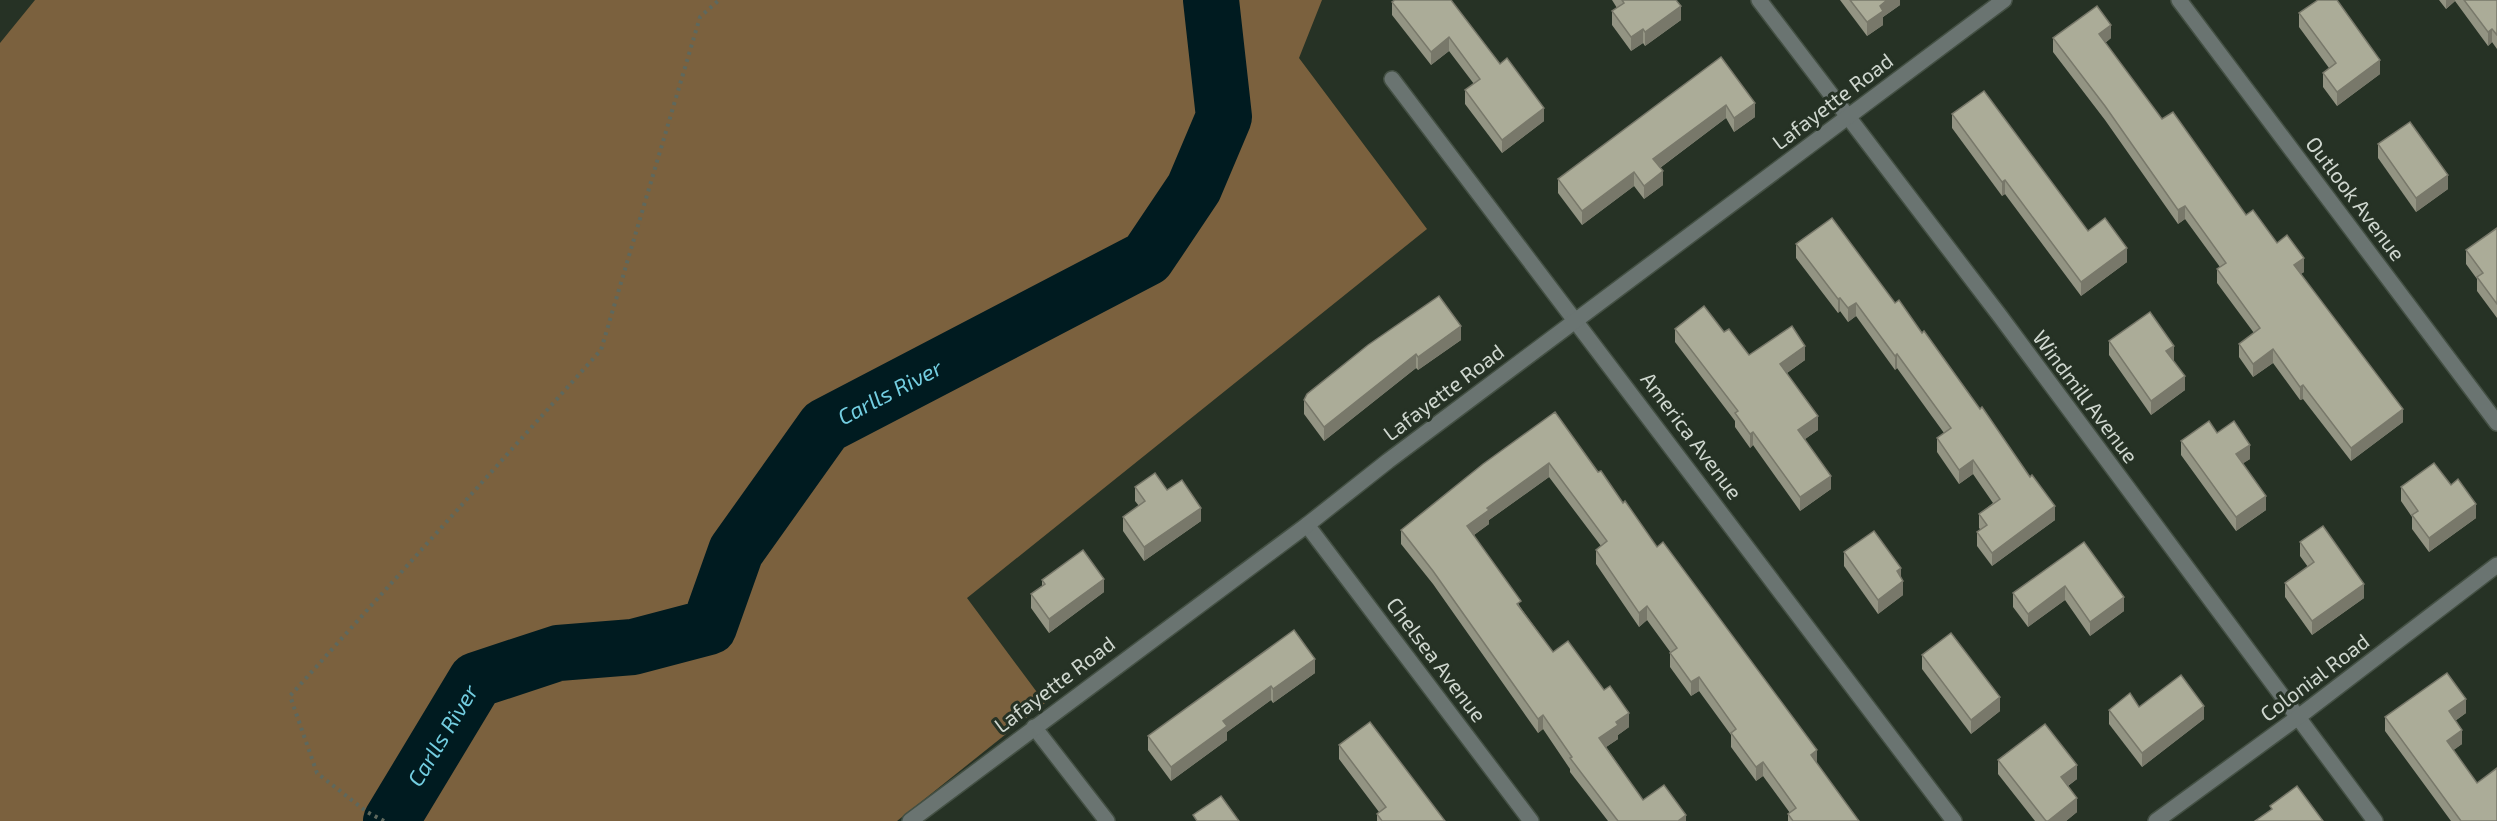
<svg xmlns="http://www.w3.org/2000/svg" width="2497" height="821" font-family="'Exo 2',sans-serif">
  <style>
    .forest { fill: #7b613e }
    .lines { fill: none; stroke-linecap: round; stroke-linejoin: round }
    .river { stroke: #001b20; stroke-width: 56 }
    .minor-casing { stroke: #445044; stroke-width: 18 }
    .path { stroke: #5e685d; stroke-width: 4; stroke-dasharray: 3 4.5; stroke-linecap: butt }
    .minor { stroke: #6a7471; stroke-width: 15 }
    .wall { fill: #939483 }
    .shaded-wall { fill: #78786a }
    .building { fill: #abac98; stroke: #78786a; stroke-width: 1.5 }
    .labels { text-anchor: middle; stroke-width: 6; stroke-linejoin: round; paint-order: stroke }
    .street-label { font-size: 21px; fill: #cfd7cf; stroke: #263225 }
    .water-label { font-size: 22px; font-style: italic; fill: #73cee1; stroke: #263225 }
  </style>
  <rect width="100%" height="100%" fill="#263225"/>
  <polygon class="forest" points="35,0 1322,0 1299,58 1427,229 967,598 1045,703 897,821 0,821 0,43"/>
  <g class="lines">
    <path class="river" id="s1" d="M391,821L476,680L558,653L633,647L709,627L736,551L825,426L1147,258L1194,188L1224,117L1211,0"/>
    <g class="minor-casing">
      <g id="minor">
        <polyline points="1759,0 2000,316 2375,821"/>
        <polyline points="2179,0 2497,423"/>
        <polyline points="1392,79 1954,821"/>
        <polyline points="1307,525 1531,821"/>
        <polyline points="1034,727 1107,821"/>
        <polyline points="910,821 1307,525 1388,461 2004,0"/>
        <polyline points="2156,821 2297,718 2497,565"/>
      </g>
    </g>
    <polyline class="path" points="384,821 367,812 317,773 290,696 601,350 700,17 719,0"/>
    <use href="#minor" class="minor"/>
  </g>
  <g class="wall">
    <polygon points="1451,0 1544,121 1502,153 1465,104 1465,90 1474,84 1449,51 1431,65 1392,15 1392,2"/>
    <polygon points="1612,0 1676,0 1681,20 1645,46 1643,43 1631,51 1612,25 1612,11 1617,8"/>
    <polygon points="1840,0 1900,0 1900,5 1883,17 1883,25 1867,36"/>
    <polygon points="2439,0 2497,0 2497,49 2492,42 2488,46 2455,1 2446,9"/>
    <polygon points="2299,13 2380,74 2337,106 2323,87 2323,73 2329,68 2299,27"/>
    <polygon points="2053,38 2111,38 2105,43 2162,119 2246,215 2277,243 2304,272 2300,274 2403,422 2351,461 2303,399 2300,400 2273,363 2253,377 2239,357 2239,344 2254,333 2217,283 2217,269 2220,267 2185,219 2178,224 2105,120 2053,52"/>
    <polygon points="1721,57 1755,117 1734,132 1726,118 1660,168 1663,185 1644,199 1634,186 1582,225 1558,193 1558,179"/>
    <polygon points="1952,114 2088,231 2127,262 2081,296 2005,194 2002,196 1952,128"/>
    <polygon points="2378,144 2448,189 2416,212 2378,158"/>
    <polygon points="1832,218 2055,520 1992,566 1977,546 1977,532 1981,530 1979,528 1979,514 1993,503 1973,474 1959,484 1937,452 1937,438 1944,433 1897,368 1895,370 1856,316 1848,322 1840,311 1838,313 1796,258 1796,244"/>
    <polygon points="2497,228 2497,318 2477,291 2477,279 2466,264 2466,250"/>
    <polygon points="1675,329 1724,332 1749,355 1805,360 1787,373 1818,430 1805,439 1831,489 1800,511 1753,445 1750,448 1735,427 1735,421 1675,342"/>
    <polygon points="1461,340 1418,370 1416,368 1324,441 1304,414 1304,400 1368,345"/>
    <polygon points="2109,341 2174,360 2173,360 2185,390 2151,415 2109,355"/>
    <polygon points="1555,412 1598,472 1623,503 1657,547 1859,821 1788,821 1788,814 1790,813 1763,776 1756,781 1731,747 1731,735 1699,691 1691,696 1670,667 1670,653 1671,653 1647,620 1639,627 1596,564 1596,550 1601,546 1549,477 1489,520 1489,524 1474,535 1521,608 1553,652 1629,727 1618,735 1618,739 1606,747 1643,800 1686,821 1608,821 1570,772 1570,769 1543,729 1538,733 1433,584 1401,544 1401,530"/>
    <polygon points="2217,433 2250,459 2243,463 2266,510 2236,531 2181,455 2181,441"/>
    <polygon points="2451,485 2476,518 2429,552 2412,529 2412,517 2401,501 2401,487"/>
    <polygon points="1135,487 1167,490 1201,521 1144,561 1123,531 1123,517 1139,506 1135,501"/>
    <polygon points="2084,542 2124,611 2090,636 2065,600 2028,627 2013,607 2013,593"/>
    <polygon points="2300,542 2364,598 2312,635 2285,597 2285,583 2308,567 2300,556"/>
    <polygon points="1844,552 1903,595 1878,614 1844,566"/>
    <polygon points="1042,580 1104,592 1049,633 1031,608 1031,594 1042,586"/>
    <polygon points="1294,630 1315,673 1273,703 1271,700 1227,732 1227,740 1171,781 1148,750 1148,736"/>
    <polygon points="1922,655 2000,711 1971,734 1922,669"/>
    <polygon points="2139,707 2204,719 2142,767 2109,724 2109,710"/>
    <polygon points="2466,713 2455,721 2462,744 2453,750 2497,821 2451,821 2385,731 2385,717"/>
    <polygon points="1339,745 1445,821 1377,821 1377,814 1379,812 1339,759"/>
    <polygon points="1998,760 2077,779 2068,786 2077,812 2066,821 2035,821 1998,774"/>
  </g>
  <g class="shaded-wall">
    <polygon points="1887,0 1900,0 1900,5 1883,17 1883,25 1867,36 1867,22 1880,6"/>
    <polygon points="2446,0 2455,0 2455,1 2446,9"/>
    <polygon points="1681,6 1681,20 1645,46 1645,32"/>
    <polygon points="2111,25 2111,38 2099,48 2099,34"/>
    <polygon points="1643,29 1643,43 1631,51 1631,37"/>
    <polygon points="2492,29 2492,42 2488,46 2488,32"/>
    <polygon points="1449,37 1449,51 1431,65 1431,52"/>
    <polygon points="2380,60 2380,74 2337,106 2337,92"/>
    <polygon points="1755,103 1755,117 1734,132 1734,118"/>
    <polygon points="1726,105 1726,118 1653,173 1653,159"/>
    <polygon points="1544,108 1544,121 1502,153 1502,140"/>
    <polygon points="1663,171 1663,185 1644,199 1644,186"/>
    <polygon points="1634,172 1634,186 1582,225 1582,211"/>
    <polygon points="2448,175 2448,189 2416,212 2416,198"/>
    <polygon points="2005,180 2005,194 2002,196 2002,182"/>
    <polygon points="2185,206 2185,219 2178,224 2178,210"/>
    <polygon points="2127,248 2127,262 2081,296 2081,282"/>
    <polygon points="2304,258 2304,272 2294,279 2294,265"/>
    <polygon points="1840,298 1840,311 1838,313 1838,299"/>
    <polygon points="1856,303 1856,316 1848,322 1848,308"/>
    <polygon points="1461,326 1461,340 1418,370 1418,357"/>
    <polygon points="1805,346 1805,360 1780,378 1780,364"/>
    <polygon points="2174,346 2174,360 2166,365 2166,351"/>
    <polygon points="2273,349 2273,363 2253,377 2253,364"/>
    <polygon points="1416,354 1416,368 1324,441 1324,427"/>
    <polygon points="1897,354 1897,368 1895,370 1895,356"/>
    <polygon points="2185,376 2185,390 2151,415 2151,401"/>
    <polygon points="2303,385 2303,399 2300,400 2300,387"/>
    <polygon points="2403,409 2403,422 2351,461 2351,448"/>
    <polygon points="1818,416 1818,430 1798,444 1798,430"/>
    <polygon points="1753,432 1753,445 1750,448 1750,434"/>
    <polygon points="2250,445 2250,459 2236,468 2236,454"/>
    <polygon points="1973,460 1973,474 1959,484 1959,470"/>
    <polygon points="1549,463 1549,477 1489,520 1489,524 1467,540 1467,526 1487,508"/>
    <polygon points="1831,476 1831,489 1800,511 1800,497"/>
    <polygon points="2266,496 2266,510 2236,531 2236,517"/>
    <polygon points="2476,504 2476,518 2429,552 2429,538"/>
    <polygon points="2055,506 2055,520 1992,566 1992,553"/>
    <polygon points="1201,508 1201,521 1144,561 1144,547"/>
    <polygon points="1901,568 1901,582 1897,571"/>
    <polygon points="1104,579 1104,592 1049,633 1049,619"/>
    <polygon points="1903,581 1903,595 1878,614 1878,600"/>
    <polygon points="2364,584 2364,598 2312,635 2312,621"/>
    <polygon points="2065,586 2065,600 2028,627 2028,614"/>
    <polygon points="2124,597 2124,611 2090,636 2090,622"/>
    <polygon points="1647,606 1647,620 1639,627 1639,613"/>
    <polygon points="1315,659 1315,673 1273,703 1273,689"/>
    <polygon points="1699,677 1699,691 1691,696 1691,682"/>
    <polygon points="1271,686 1271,700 1227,732 1227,740 1171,781 1171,767 1223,721"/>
    <polygon points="2000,697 2000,711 1971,734 1971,720"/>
    <polygon points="2466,699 2466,713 2449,725 2449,711"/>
    <polygon points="2204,706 2204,719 2142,767 2142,753"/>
    <polygon points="1629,713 1629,727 1618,735 1618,739 1599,752 1599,738 1616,722"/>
    <polygon points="1543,715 1543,729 1538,733 1538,719"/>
    <polygon points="2462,730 2462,744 2447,755 2447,741"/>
    <polygon points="1817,750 1817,763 1811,755"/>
    <polygon points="1763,762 1763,776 1756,781 1756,767"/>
    <polygon points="2077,765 2077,779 2061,791 2061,777"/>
    <polygon points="2077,798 2077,812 2066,821 2048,821"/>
    <polygon points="1686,815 1686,821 1678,821"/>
  </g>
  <g class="building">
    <polygon points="1395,0 1451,0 1500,64 1507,58 1544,108 1502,140 1465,90 1480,79 1449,37 1431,52 1392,2"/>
    <polygon points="1622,0 1676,0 1681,6 1645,32 1643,29 1631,37 1612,11 1624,3"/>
    <polygon points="1850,0 1887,0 1880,6 1883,11 1867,22"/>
    <polygon points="2318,0 2337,0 2380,60 2337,92 2323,73 2336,63 2299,13"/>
    <polygon points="2464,0 2497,0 2497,35 2492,29 2488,32"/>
    <polygon points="2097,6 2111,25 2099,34 2162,119 2173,112 2246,215 2253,210 2277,243 2287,235 2304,258 2294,265 2403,409 2351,448 2303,385 2300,387 2273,349 2253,364 2239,344 2260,328 2217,269 2226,263 2185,206 2178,210 2105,106 2053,38"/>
    <polygon points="1721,57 1755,103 1734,118 1726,105 1653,159 1663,171 1644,186 1634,172 1582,211 1558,179"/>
    <polygon points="1984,91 2088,231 2105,218 2127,248 2081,282 2005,180 2002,182 1952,114"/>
    <polygon points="2410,122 2448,175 2416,198 2378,144"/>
    <polygon points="1832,218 1895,303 1899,300 1922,333 1924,331 1980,409 1982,407 2030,477 2032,475 2055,506 1992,553 1977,532 1987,525 1979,514 2000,499 1973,460 1959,470 1937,438 1951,428 1897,354 1895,356 1856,303 1848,308 1840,298 1838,299 1796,244"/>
    <polygon points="2497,228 2497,304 2477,277 2483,273 2466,250"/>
    <polygon points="1439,296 1461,326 1418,357 1416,354 1324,427 1304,400 1307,394 1368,345"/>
    <polygon points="1704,306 1724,332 1729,329 1749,355 1792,326 1805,346 1780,364 1818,416 1798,430 1831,476 1800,497 1753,432 1750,434 1735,413 1738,411 1675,329"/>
    <polygon points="2150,312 2174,346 2166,351 2185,376 2151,401 2109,341"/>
    <polygon points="1555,412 1598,472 1601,471 1623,503 1625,501 1657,547 1663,542 1817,750 1811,755 1859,821 1793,821 1788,814 1796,808 1763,762 1756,767 1731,733 1736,729 1699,677 1691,682 1670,653 1677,648 1647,606 1639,613 1596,550 1607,541 1549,463 1487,508 1489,510 1467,526 1521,601 1517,604 1553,652 1568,641 1604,690 1610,686 1629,713 1616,722 1618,725 1599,738 1643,800 1664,785 1686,815 1678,821 1618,821 1570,758 1572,757 1543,715 1538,719 1433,571 1401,530 1483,464"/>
    <polygon points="2209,421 2217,433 2234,421 2250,445 2236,454 2266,496 2236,517 2181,441"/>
    <polygon points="2434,463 2451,485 2458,479 2476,504 2429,538 2412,515 2418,511 2401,487"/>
    <polygon points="1155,473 1167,490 1182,480 1201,508 1144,547 1123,517 1145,501 1135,487"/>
    <polygon points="2323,526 2364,584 2312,621 2285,583 2314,562 2300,542"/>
    <polygon points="1874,531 1901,568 1897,571 1903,581 1878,600 1844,552"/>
    <polygon points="2084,542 2124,597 2090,622 2065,586 2028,614 2013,593"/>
    <polygon points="1083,550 1104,579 1049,619 1031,594 1045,584 1042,580"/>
    <polygon points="1294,630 1315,659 1273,689 1271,686 1223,721 1227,726 1171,767 1148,736"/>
    <polygon points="1951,633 2000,697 1971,720 1922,655"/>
    <polygon points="2447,673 2466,699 2449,711 2462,730 2447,741 2477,783 2497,768 2497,821 2461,821 2385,717"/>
    <polygon points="2181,675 2204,706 2142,753 2109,710 2130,693 2139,707"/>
    <polygon points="1370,722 1445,821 1382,821 1377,814 1386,807 1339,745"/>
    <polygon points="2045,724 2077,765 2061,777 2077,798 2048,821 2046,821 1998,760"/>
    <polygon points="2297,786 2323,821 2255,821 2272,809 2270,806"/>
    <polygon points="1221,796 1239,821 1197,821 1193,815"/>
  </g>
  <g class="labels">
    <g class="street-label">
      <text transform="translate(1833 102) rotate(-37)" y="7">Lafayette Road</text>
      <text transform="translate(2355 199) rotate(53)" y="7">Outlook Avenue</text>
      <text transform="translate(1444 393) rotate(-37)" y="7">Lafayette Road</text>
      <text transform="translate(2085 397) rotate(53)" y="7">Windmill Avenue</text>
      <text transform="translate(1691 436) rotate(53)" y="7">America Avenue</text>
      <text transform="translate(1436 660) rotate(53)" y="7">Chelsea Avenue</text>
      <text transform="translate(2315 678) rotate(-37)" y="7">Colonial Road</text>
      <text transform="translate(1055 685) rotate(-37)" y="7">Lafayette Road</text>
    </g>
    <g class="water-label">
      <text dy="8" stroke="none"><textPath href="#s1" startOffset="712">Carlls River</textPath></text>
      <text dy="8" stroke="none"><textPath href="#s1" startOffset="100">Carlls River</textPath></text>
    </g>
  </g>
</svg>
